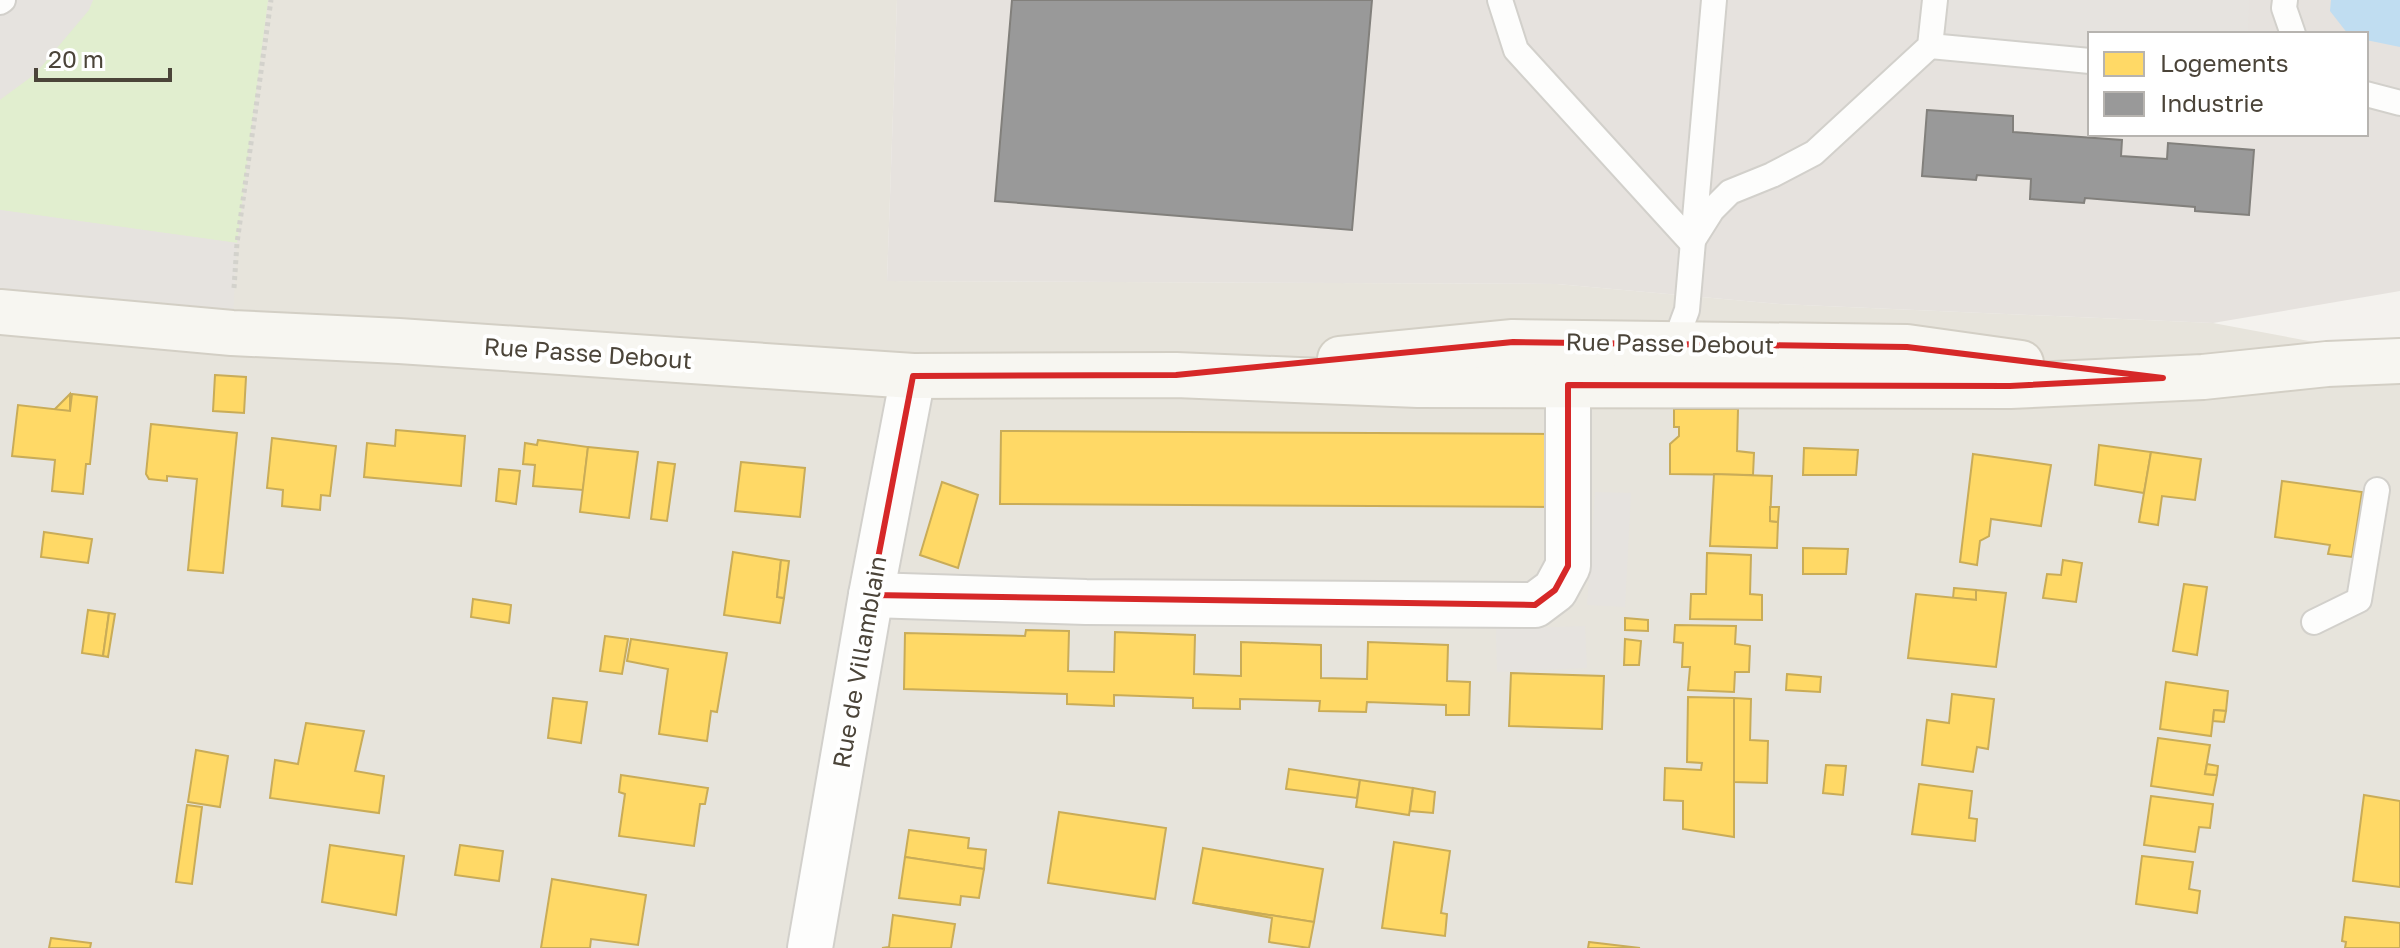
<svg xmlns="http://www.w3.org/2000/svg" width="2400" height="948" font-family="'Golos Text',sans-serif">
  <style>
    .residential { fill: #e7e4dc }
    .industrial { fill: #e6e2de; fill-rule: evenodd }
    .green { fill: #e1eecf }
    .parking { fill: #e6e3df }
    .water { fill: #c0ddf1 }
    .homes { fill: #ffd966; stroke: #c9ac58; stroke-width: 2 }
    .industry { fill: #999; stroke: #82807c; stroke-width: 2 }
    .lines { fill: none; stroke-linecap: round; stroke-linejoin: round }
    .lane-casing { stroke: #d2d0cb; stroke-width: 28 }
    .street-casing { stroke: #d2d0cb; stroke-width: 48 }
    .secondary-casing { stroke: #d3cfc5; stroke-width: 48 }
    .path { stroke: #d3d2cc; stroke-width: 5; stroke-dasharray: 4 4; stroke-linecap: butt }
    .lane { stroke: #fdfdfc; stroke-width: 24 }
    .street { stroke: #fdfdfc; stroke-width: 44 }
    .secondary { stroke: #f7f6f1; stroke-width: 44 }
    .marked { fill: none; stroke: #d62828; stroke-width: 6; stroke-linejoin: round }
    .labels { text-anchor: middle; stroke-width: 8; stroke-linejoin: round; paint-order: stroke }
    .street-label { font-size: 24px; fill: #4b4439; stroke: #fff }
  </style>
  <rect width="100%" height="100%" fill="#f4f2ee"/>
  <polygon class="residential" points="0,0 897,0 887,281 1557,284 1779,304 2213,323 2400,358 2400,948 0,948"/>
  <path class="industrial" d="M897,0H2400V291L2213,323L1779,304L1557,284L887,281ZM2090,34H2366V134H2090Z"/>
  <polygon class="green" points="93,0 268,0 237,243 0,210 0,100 35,74 88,10"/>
  <g class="parking">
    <polygon points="0,0 93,0 89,10 35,74 0,99"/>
    <polygon points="1935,0 2249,0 2248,34 2090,34 2090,62 1930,46"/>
    <polygon points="0,210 237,243 232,333 0,312"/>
    <polygon points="1595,492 1631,493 1625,607 1587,605"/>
    <polygon points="1585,626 1587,668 1497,672 1496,629"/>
  </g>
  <polygon class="water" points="2331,0 2400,0 2400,47 2366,40 2366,34 2348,34 2330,11"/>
  <g class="homes">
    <polygon points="215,375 246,377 244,413 213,411"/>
    <polygon points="70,394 70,411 54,410"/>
    <polygon points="72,394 97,397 90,464 86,464 83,494 52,491 55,460 12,456 18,405 70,411"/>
    <polygon points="1674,409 1738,409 1737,451 1754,453 1753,475 1670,474 1670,444 1679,436 1679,427 1674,427"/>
    <polygon points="151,424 237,433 223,573 188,570 197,479 167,476 167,481 149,479 146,474"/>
    <polygon points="396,430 465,436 461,486 364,477 367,443 395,446"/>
    <polygon points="1001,431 1552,434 1551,507 1000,504"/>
    <polygon points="272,438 336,446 330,496 321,495 320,510 282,506 283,490 267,488"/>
    <polygon points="538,440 588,447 583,490 533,486 535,465 523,464 525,443 537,445"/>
    <polygon points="2099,445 2151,452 2144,493 2095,485"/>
    <polygon points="588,447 638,452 629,518 580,512"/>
    <polygon points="1804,448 1858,450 1856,475 1803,475"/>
    <polygon points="2151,452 2201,459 2195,500 2162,496 2158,525 2139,522"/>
    <polygon points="1973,454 2051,465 2041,526 1991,519 1989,536 1980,541 1977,565 1960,562"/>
    <polygon points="658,462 675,464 667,521 651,519"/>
    <polygon points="741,462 805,468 800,517 735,511"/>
    <polygon points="499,469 520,471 516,504 496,501"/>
    <polygon points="1714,474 1772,476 1770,521 1778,522 1777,548 1710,546"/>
    <polygon points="2282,481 2362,492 2352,557 2328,554 2330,545 2275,537"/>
    <polygon points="942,482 978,495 958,568 920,555"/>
    <polygon points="1770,507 1779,507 1778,522 1770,521"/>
    <polygon points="44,532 92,539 88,563 41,557"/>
    <polygon points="1803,548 1848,549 1846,574 1803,574"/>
    <polygon points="733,552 781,560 777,597 784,598 780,623 724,615"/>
    <polygon points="1707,553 1751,555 1750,594 1762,595 1762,620 1690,619 1691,594 1706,594"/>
    <polygon points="781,560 789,561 784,598 777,597"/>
    <polygon points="2063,560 2082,563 2076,602 2043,598 2047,574 2061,575"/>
    <polygon points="2184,584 2207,587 2197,655 2173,651"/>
    <polygon points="1954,588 1976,590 1976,600 1953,598"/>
    <polygon points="1976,590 2006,593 1996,667 1908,658 1916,594 1976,600"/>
    <polygon points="473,599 511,605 509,623 471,617"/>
    <polygon points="88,610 109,613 103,656 82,653"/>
    <polygon points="109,613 115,614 108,657 103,656"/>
    <polygon points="1625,618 1648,620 1648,631 1625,630"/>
    <polygon points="1675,625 1736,626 1735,644 1750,646 1749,672 1735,672 1734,692 1688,690 1690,667 1682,667 1683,643 1674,642"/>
    <polygon points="1026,630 1069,631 1068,671 1114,672 1115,632 1195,635 1194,674 1241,676 1241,642 1321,645 1321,678 1367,679 1368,642 1448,645 1447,681 1470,682 1469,715 1446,715 1446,705 1367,702 1366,712 1319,711 1320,701 1240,699 1240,709 1193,708 1193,698 1114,695 1114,706 1067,704 1067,694 904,689 905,633 1025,636"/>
    <polygon points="605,636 628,639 622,674 600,671"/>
    <polygon points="631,639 727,653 717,712 711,711 707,741 659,734 668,669 627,661"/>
    <polygon points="1625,639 1641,641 1639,665 1624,665"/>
    <polygon points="1511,673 1604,676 1602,729 1509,726"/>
    <polygon points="1787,674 1821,677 1820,692 1786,690"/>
    <polygon points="2166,682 2228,691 2226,711 2214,710 2211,736 2160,729"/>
    <polygon points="1952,694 1994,699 1988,749 1977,747 1973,772 1922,765 1927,720 1949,723"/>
    <polygon points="1688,697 1734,698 1734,837 1683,829 1683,801 1664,800 1665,768 1701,770 1702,763 1687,762"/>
    <polygon points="553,698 587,702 581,743 548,738"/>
    <polygon points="1734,698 1751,699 1750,740 1768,741 1767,783 1734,782"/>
    <polygon points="2214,710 2226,711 2224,722 2213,721"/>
    <polygon points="306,723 364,731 355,771 384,776 379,813 270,798 275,760 298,764"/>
    <polygon points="2158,738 2210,745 2205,774 2217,775 2213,795 2151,786"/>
    <polygon points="196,750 228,756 220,807 188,802"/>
    <polygon points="2207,764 2218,766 2217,775 2205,774"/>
    <polygon points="1826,765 1846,766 1843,795 1823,793"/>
    <polygon points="1289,769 1360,780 1357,798 1286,789"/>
    <polygon points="621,775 708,788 705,804 700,804 694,846 619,836 625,794 619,792"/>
    <polygon points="1360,780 1413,788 1409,815 1356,807"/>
    <polygon points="1919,784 1972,791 1969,818 1977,819 1975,841 1912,834"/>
    <polygon points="1413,788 1435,792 1433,813 1410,811"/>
    <polygon points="2364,795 2400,801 2400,887 2353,881"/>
    <polygon points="2151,796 2213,804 2210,828 2199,827 2195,852 2144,845"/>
    <polygon points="187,805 202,807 192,884 176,882"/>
    <polygon points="1059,812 1166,828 1155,899 1048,883"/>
    <polygon points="909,830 969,838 968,848 986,850 984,869 905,857"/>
    <polygon points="1394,842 1450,851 1441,913 1447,914 1445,936 1382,928"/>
    <polygon points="330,845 404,856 396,915 322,902"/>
    <polygon points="460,845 503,851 499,881 455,875"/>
    <polygon points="1203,848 1323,869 1314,922 1193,903"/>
    <polygon points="2142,856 2193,862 2189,889 2200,891 2197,913 2136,904"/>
    <polygon points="905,857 984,869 979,898 961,896 960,905 899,898"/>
    <polygon points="552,879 646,895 638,945 591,939 590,948 541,948"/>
    <polygon points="1193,903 1314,922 1309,948 1269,942 1272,918"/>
    <polygon points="893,915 955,924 951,948 882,948 889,947"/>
    <polygon points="2345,917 2400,923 2400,948 2345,948 2346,942 2342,941"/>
    <polygon points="51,938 91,943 90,948 49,948"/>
    <polygon points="1589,942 1640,948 1588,948"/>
  </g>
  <g class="industry">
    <polygon points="1012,0 1372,0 1352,230 995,201"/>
    <polygon points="1927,110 2013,116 2013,132 2122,140 2121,156 2167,159 2168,143 2254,150 2249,215 2195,211 2195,207 2085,198 2084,203 2030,199 2031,179 1977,175 1976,180 1922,176"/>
  </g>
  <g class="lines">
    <g class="lane-casing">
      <g id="lane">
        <polyline points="1500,0 1516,50 1692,243"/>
        <polyline points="2285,0 2284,8 2293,34"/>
        <polyline points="0,2 3,0"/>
        <polyline points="1930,46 2090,61"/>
        <polyline points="2366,94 2400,103"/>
        <polyline points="1695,237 1712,210 1730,192 1772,175 1814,153 1930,46 1935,0"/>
        <polyline points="1671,353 1687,310 1714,0"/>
        <polyline points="2314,622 2359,600 2377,490"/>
      </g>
    </g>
    <g class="street-casing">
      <g id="street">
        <polyline points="871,595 1086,602 1535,605 1555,590 1568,566 1568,385"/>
        <polyline points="810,948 871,595 913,376"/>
      </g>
    </g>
    <g class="secondary-casing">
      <g id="secondary">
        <polyline points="0,312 232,333 399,341 913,376 1176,375 1418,385 2010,386 2203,377 2327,364 2400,361"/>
        <polyline points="1340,359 1513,342 1907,347 2021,363"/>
      </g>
    </g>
    <polyline class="path" points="234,288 237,243 271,0"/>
    <use href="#lane" class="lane"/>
    <use href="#street" class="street"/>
    <use href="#secondary" class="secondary"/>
  </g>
  <path class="marked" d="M1513,342L1907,347L2163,378L2010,386L1568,385V566L1555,590L1535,605L871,595L913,376L1176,375Z"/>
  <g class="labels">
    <g class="street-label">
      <text transform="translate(1670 344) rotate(1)" y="8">Rue Passe Debout</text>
      <text transform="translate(588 354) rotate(4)" y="8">Rue Passe Debout</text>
      <text transform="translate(860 662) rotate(-80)" y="8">Rue de Villamblain</text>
    </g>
  </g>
  <rect x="2088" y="32" width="280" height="104" fill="#ffffff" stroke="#b7b4b0" stroke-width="2"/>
  <rect x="2104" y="52" width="40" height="24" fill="#ffd966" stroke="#b7b4b0" stroke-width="2"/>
  <text x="2160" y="72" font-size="24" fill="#4b4439">Logements</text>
  <rect x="2104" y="92" width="40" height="24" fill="#999999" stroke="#b7b4b0" stroke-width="2"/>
  <text x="2160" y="112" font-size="24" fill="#4b4439">Industrie</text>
  <path d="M36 68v12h134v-12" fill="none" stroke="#4b4439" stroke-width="4"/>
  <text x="48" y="68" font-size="24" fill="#4b4439" stroke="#ffffff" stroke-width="6" paint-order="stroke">20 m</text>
</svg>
